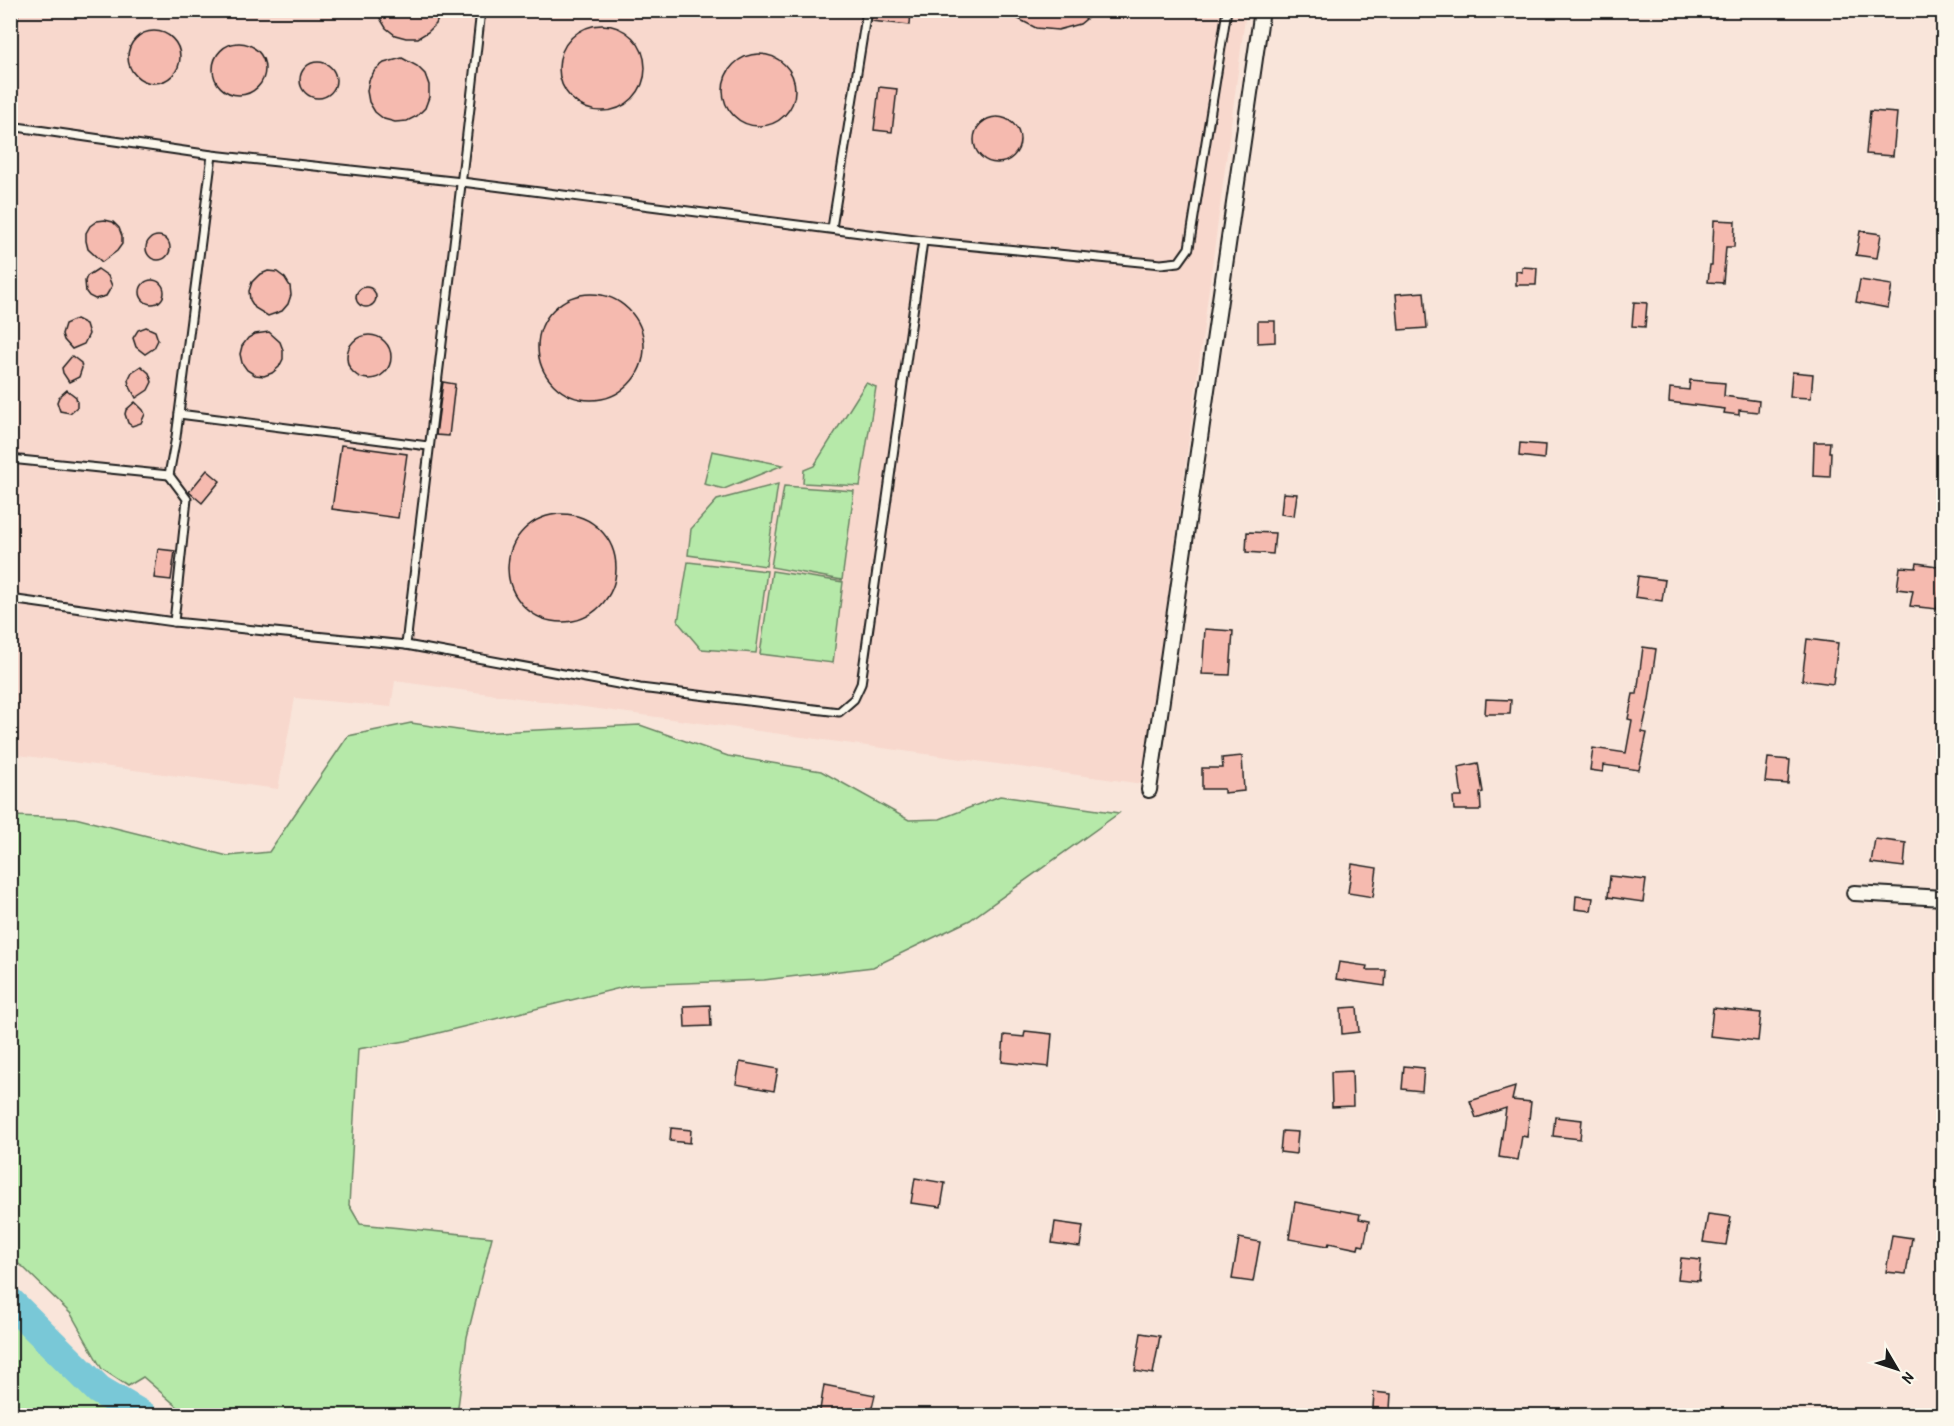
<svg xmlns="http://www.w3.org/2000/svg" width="1954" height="1426" font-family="'Patrick Hand',sans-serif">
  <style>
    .built { fill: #f8d8cd }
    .green { fill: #b6e9a9; stroke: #698262; stroke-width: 1.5 }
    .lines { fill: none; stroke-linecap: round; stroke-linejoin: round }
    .river { stroke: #79c8d7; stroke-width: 30 }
    .building { fill: #f5baaf; stroke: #1c1c1c; stroke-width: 1.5 }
    .service-casing { stroke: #1c1c1c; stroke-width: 11 }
    .minor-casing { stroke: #1c1c1c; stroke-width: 18 }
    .service { stroke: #fbf7ec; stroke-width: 7 }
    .minor { stroke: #fbf7ec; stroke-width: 14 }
  </style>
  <rect width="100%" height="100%" fill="#f9e5da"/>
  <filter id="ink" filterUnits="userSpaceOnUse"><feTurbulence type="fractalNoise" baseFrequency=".0167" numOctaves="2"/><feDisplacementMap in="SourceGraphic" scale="12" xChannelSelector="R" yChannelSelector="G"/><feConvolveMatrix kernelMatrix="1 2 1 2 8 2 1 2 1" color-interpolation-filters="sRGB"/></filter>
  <g filter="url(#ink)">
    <polygon class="built" points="11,11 1246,11 1143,784 395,681 391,707 295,698 278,789 11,754"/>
    <g class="green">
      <polygon points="866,383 876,387 860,486 803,483 804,470 814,466"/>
      <polygon points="712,451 783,465 724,489 704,484"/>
      <polygon points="778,484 766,566 688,555 691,529 717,500"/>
      <polygon points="784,486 854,491 842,580 771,567"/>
      <polygon points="688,562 767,571 756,653 701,649 678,622"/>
      <polygon points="772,571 843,582 833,663 760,654"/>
      <polygon points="411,723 478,733 640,725 728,756 821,771 909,820 940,819 1000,796 1119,813 970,920 873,967 764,980 632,985 406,1041 358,1049 349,1205 360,1224 492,1237 467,1337 457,1415 187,1415 143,1377 128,1386 102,1369 71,1314 23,1267 11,1259 11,816 75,818 228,856 269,852 348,736"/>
      <polygon points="10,1309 84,1387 125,1415 11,1415"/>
    </g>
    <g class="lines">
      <polyline class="river" points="10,1302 99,1390 143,1416"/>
    </g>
    <g class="building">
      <polygon points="375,10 441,10 436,24 428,32 418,38 406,38 395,35 386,28"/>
      <polygon points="873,10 911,10 910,25 871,21"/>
      <polygon points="1001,10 1097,10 1080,24 1058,30 1036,28"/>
      <circle cx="602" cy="68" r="43"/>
      <circle cx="154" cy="57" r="26"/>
      <circle cx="239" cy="69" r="26"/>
      <circle cx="759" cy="90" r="36"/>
      <polygon points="402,58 417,66 425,74 429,85 429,97 425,108 417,116 407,121 395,122 384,119 375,112 369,102 367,91 369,80 375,70 384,63"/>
      <circle cx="318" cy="80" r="18"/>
      <polygon points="879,87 897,89 892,132 874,130"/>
      <polygon points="1870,111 1897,113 1893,156 1866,154"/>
      <circle cx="997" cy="140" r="23"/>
      <polygon points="105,220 113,222 119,228 122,236 122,244 117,251 102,262 88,249 86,241 86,233 90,226 97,221"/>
      <polygon points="1714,220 1735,221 1734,247 1726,247 1723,283 1708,282 1710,265 1712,265"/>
      <polygon points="1860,231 1881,234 1877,258 1856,255"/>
      <circle cx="158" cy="248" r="12"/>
      <polygon points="1522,267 1537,268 1536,285 1516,285 1516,271 1522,272"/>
      <polygon points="98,269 108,276 112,286 106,296 95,299 89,296 86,292 85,281 87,276"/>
      <polygon points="268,271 277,272 285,278 290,286 291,295 288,304 282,311 268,316 255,308 250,300 249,291 252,282 259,275"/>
      <circle cx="152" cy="292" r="12"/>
      <polygon points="1860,280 1892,285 1888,308 1856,302"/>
      <circle cx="366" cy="297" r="10"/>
      <polygon points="1424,292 1427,328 1399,330 1396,294"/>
      <circle cx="591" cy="347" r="53"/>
      <polygon points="1634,302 1647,303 1645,327 1632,326"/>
      <polygon points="76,319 86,324 89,334 84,344 72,349 64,340 62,334 65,324"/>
      <polygon points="1258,321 1275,321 1275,342 1258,343"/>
      <polygon points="146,327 155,331 158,340 154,348 145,354 136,347 133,338 138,330"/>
      <polygon points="269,332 280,342 283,350 283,359 279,367 272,373 264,376 255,375 247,370 242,363 240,354 242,346 248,338 255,334"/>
      <circle cx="369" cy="357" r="22"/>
      <polygon points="72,356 81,363 82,368 79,377 69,382 63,373 62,368"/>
      <polygon points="141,366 149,373 152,382 148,390 136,398 129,385 128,380 132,372"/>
      <polygon points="1792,372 1813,374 1811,398 1790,397"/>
      <polygon points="1690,380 1725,383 1724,396 1759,401 1758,412 1739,410 1739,415 1724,413 1725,409 1669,402 1670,388 1689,390"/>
      <polygon points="443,382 455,384 449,436 436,435"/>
      <polygon points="67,390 76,397 77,402 77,407 70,413 60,411 57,402 59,397"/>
      <polygon points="135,402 143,410 145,414 141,423 132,426 128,423 125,414 126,410"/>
      <polygon points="1814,442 1830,442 1829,452 1831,452 1830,477 1813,476"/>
      <polygon points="1520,443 1545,445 1544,459 1519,456"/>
      <polygon points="341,445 407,454 398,518 332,509"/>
      <polygon points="207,470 220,481 202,503 189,492"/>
      <polygon points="1283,493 1297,494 1294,516 1281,514"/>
      <circle cx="562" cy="568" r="54"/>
      <polygon points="1247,532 1275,533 1273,554 1246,552"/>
      <polygon points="158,549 175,551 171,580 154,578"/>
      <polygon points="1917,563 1943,567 1937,609 1910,606 1913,591 1897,589 1900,567 1916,568"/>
      <polygon points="1638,576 1665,580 1662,601 1635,597"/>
      <polygon points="1205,629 1233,631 1230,675 1202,674"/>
      <polygon points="1807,639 1838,643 1833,684 1802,680"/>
      <polygon points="1643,647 1656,649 1649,700 1642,732 1647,733 1639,770 1604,765 1603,772 1590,770 1593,748 1626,753 1632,720 1628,719 1633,694 1637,694"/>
      <polygon points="1486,699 1511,700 1510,714 1485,714"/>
      <polygon points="1242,756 1244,791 1224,793 1224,789 1202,789 1202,768 1223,768 1222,758"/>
      <polygon points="1768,758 1790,760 1788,784 1765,782"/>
      <polygon points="1478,763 1483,792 1480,793 1481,810 1454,810 1453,797 1462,797 1458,767"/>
      <polygon points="1875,839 1906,843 1904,867 1871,863"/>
      <polygon points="1352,864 1377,868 1373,897 1348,893"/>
      <polygon points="1610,876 1646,880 1643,902 1608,897"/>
      <polygon points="1576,896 1593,898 1591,911 1575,909"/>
      <polygon points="1339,962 1367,966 1366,970 1386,970 1385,986 1336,979"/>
      <polygon points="710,1005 711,1026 685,1027 684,1006"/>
      <polygon points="1357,1007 1359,1032 1342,1034 1341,1008"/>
      <polygon points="1713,1008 1761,1013 1758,1041 1710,1036"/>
      <polygon points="1025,1031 1052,1034 1049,1067 1002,1062 1004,1035 1024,1037"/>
      <polygon points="740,1062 778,1069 774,1091 736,1084"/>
      <polygon points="1404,1066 1424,1068 1422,1091 1402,1089"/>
      <polygon points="1352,1071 1353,1106 1332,1107 1331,1072"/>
      <polygon points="1515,1087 1512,1100 1531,1102 1527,1137 1522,1136 1518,1160 1499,1157 1506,1108 1476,1118 1470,1101"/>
      <polygon points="1555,1117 1582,1120 1580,1139 1553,1136"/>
      <polygon points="671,1128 691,1130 690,1143 670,1141"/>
      <polygon points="1282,1131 1298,1132 1296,1154 1280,1152"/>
      <polygon points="915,1178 945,1183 941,1207 911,1203"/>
      <polygon points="1295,1202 1360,1214 1359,1219 1369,1221 1364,1246 1359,1245 1358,1249 1329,1243 1328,1246 1289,1239"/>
      <polygon points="1708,1214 1731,1217 1726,1245 1703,1242"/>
      <polygon points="1055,1222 1083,1226 1080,1247 1052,1243"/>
      <polygon points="1892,1235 1912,1238 1906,1274 1886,1272"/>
      <polygon points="1239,1238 1260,1242 1253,1282 1232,1279"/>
      <polygon points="1681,1258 1701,1260 1699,1281 1678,1279"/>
      <polygon points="1141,1333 1160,1336 1153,1374 1135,1371"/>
      <polygon points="824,1385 875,1395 870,1416 819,1416"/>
      <polygon points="1374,1392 1391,1394 1390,1409 1373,1408"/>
    </g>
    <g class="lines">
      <g class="service-casing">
        <g id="service">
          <polyline points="10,37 14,10"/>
          <polyline points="10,126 212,155 462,182 923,241 1161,264 1179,262 1189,248 1227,10"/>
          <polyline points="832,228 867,10"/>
          <polyline points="179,414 428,446"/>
          <polyline points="10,459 169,475"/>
          <polyline points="10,599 174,622 406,645 640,688 839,712 854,699 861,684 923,241"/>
          <polyline points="174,622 187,499 169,475 176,437 212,155"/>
          <path d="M406,645C430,433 458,222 481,10"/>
        </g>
      </g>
      <g class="minor-casing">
        <g id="minor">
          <polyline points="1149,790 1262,10"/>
          <polyline points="1854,893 1944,898"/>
        </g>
      </g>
      <use href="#service" class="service"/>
      <use href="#minor" class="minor"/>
    </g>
  </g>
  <rect width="1954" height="1426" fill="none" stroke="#fbf7ec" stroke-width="36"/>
  <rect x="18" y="18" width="1918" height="1390" fill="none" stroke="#1c1c1c" stroke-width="2" filter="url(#ink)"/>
  <g transform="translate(1897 1369) rotate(129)" stroke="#fbf7ec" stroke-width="4.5" paint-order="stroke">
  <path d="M0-4.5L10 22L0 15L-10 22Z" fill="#1c1c1c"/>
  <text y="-9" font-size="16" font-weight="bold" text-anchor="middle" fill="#1c1c1c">N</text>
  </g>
</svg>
